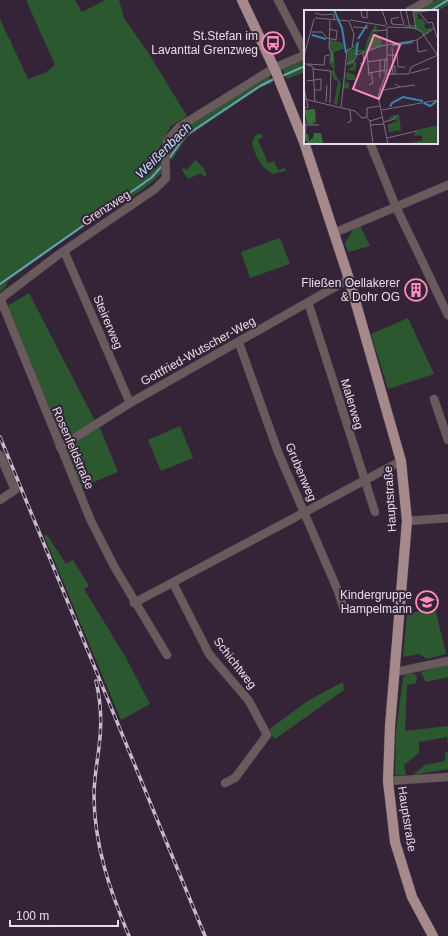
<svg xmlns="http://www.w3.org/2000/svg" width="448" height="936" font-family="Arial,sans-serif">
  <style>
    .green { fill: #2c5830 }
    .lines { fill: none; stroke-linecap: round; stroke-linejoin: round }
    .stream { stroke: #6b9fbf; stroke-width: 2 }
    .minor-casing { stroke: #514154; stroke-width: 9 }
    .major-casing { stroke: #514154; stroke-width: 11 }
    .minor { stroke: #695b5b; stroke-width: 8 }
    .major { stroke: #a6898a; stroke-width: 10 }
    .rail-casing { stroke: #c7bbc9; stroke-width: 3.5 }
    .rail { stroke: #352438; stroke-width: 2; stroke-dasharray: 6; stroke-linecap: butt }
    .labels { text-anchor: middle; stroke-width: 4; stroke-linejoin: round; paint-order: stroke }
    .poi-label { font-size: 12px; fill: #e7dce9; stroke: #352438; text-anchor: end }
    .street-label { font-size: 12px; fill: #e7dce9; stroke: #352438 }
    .water-label { font-size: 13px; font-style: italic; fill: #bee4fb; stroke: #352438 }
    .inset-river { fill: none; stroke: #3685ad; stroke-width: 2 }
    .inset-road { fill: none; stroke: #7c6e7f; stroke-width: 1 }
    .view { fill: #ff8eba; fill-opacity: 0.15; stroke: #ff8eba; stroke-width: 2 }
    .inset-edge { fill: none; stroke: #e7dce9; stroke-width: 2 }
  </style>
  <rect width="100%" height="100%" fill="#352438"/>
  <g class="green">
    <path d="M26,0H75L82,12L105,0H119L124,18L149,54L187,116L171,126L155,156L158,161L145,177L162,162L163,171C145,192 116,205 93,221C64,240 36,261 8,281L4,289L0,292V19L28,79L45,73L55,65Z"/>
    <polygon points="436,0 448,0 448,5 437,11 417,11"/>
    <polygon points="305,60 305,72 287,79 282,69"/>
    <path d="M269,75L272,83L260,88L187,137L172,160L169,159C169,147 172,140 179,131Z"/>
    <path d="M258,134H262L263,137L258,140L268,163L274,161L278,170L285,168L286,171L273,174C260,167 256,157 252,143L255,136Z"/>
    <polygon points="195,160 203,167 207,175 203,176 201,173 188,179 182,170 184,168 187,170"/>
    <polygon points="360,226 370,246 348,252 345,243 353,230"/>
    <polygon points="280,238 290,264 250,278 241,252"/>
    <polygon points="29,293 95,421 65,439 59,437 6,307"/>
    <polygon points="408,318 434,374 388,389 371,334"/>
    <polygon points="99,426 118,472 79,488 66,454 68,446"/>
    <polygon points="180,426 193,458 161,471 148,440"/>
    <polygon points="47,535 66,564 73,560 89,586 84,589 126,658 150,704 121,720 44,536"/>
    <polygon points="435,608 446,654 427,659 419,654 403,657 407,614"/>
    <polygon points="448,664 448,677 426,682 421,672"/>
    <polygon points="409,673 415,674 417,678 416,683 407,685 405,731 448,726 448,745 447,737 419,742 419,753 404,765 406,774 403,776 395,775 396,732 403,677"/>
    <polygon points="343,682 344,690 275,739 267,731 309,700"/>
    <polygon points="448,752 448,769 413,775 425,765 445,761 445,753"/>
  </g>
  <g class="lines">
    <g class="stream">
      <polyline points="430,11 448,0"/>
      <polyline points="280,77 305,66"/>
      <polyline points="168,160 185,136 260,86 274,79"/>
      <polyline points="0,284 151,178 162,166"/>
    </g>
    <g class="minor-casing">
      <g id="minor">
        <polyline points="278,0 305,52"/>
        <polyline points="409,11 429,0"/>
        <polyline points="370,143 396,207 448,315"/>
        <polyline points="334,233 448,185"/>
        <polyline points="64,251 130,403"/>
        <polyline points="0,298 91,521 115,568 167,655"/>
        <polyline points="0,299 58,255 155,189 166,178 165,152 167,141 179,127 274,68 305,55"/>
        <polyline points="308,302 375,512"/>
        <polyline points="239,343 278,452 338,591 344,610"/>
        <polyline points="434,399 448,440"/>
        <polyline points="60,447 130,403 349,279"/>
        <polyline points="0,455 15,490 0,500"/>
        <polyline points="407,521 448,518"/>
        <polyline points="173,583 209,654 249,701 267,735 235,778 225,783"/>
        <polyline points="134,603 401,461"/>
        <polyline points="396,672 448,661"/>
        <polyline points="388,781 448,777"/>
      </g>
    </g>
    <g class="major-casing">
      <polyline id="major" points="242,0 276,72 304,142 349,279 401,461 407,521 390,726 388,781 395,842 412,897 433,936"/>
    </g>
    <use href="#minor" class="minor"/>
    <use href="#major" class="major"/>
    <g class="rail-casing">
      <g id="rail">
        <polyline points="0,437 205,936"/>
        <path d="M96,681C101,702 102,725 99,747C97,764 94,779 94,795C94,845 110,891 129,936"/>
      </g>
    </g>
    <use href="#rail" class="rail"/>
  </g>
  <defs>
    <g id="bus-ring" transform="scale(1.15)"><circle r="9.5" fill="#352438" stroke="#ff8eba" stroke-width="1.5"/><path d="M-5-6H5V4H4V6H2V4H-2V6H-4V4H-5ZM-3.5-4V0h7V-4ZM-3.5 1.2v1.5H-2V1.2ZM2 1.2v1.5H3.5V1.2Z" fill="#ff8eba"/></g>
    <g id="building-ring" transform="scale(1.15)"><circle r="9.5" fill="#352438" stroke="#ff8eba" stroke-width="1.5"/><path d="M-4-6H4V6H1V3H-1V6H-4ZM-2.5-4.3h1.7v1.8h-1.7ZM.8-4.3h1.7v1.8H.8ZM-2.5-1h1.7V.8h-1.7ZM.8-1h1.7V.8H.8Z" fill="#ff8eba"/></g>
    <g id="school-ring" transform="scale(1.15)"><circle r="9.5" fill="#352438" stroke="#ff8eba" stroke-width="1.5"/><path d="M0-5L7-2L0 1L-7-2ZM-4 1L0 2.5L4 1V4Q0 6-4 4Z" fill="#ff8eba"/></g>
  </defs>
  <g fill-rule="evenodd">
    <use href="#bus-ring" x="273" y="43"/>
    <use href="#building-ring" x="416" y="290"/>
    <use href="#school-ring" x="427" y="602"/>
  </g>
  <g class="labels">
    <g class="poi-label">
      <text x="258" y="40">St.Stefan im<tspan x="258" dy="14">Lavanttal Grenzweg</tspan></text>
      <text x="400" y="287">Fließen Oellakerer<tspan x="400" dy="14">&amp; Dohr OG</tspan></text>
      <text x="412" y="599">Kindergruppe<tspan x="412" dy="14">Hampelmann</tspan></text>
    </g>
    <g class="street-label">
      <text transform="translate(106 208) rotate(-33)" y="4">Grenzweg</text>
      <text transform="translate(108 322) rotate(67)" y="4">Steirerweg</text>
      <text transform="translate(198 351) rotate(-29)" y="4">Gottfried-Wutscher-Weg</text>
      <text transform="translate(352 404) rotate(73)" y="4">Malerweg</text>
      <text transform="translate(73 448) rotate(67)" y="4">Rosenfeldstraße</text>
      <text transform="translate(301 472) rotate(67)" y="4">Grubenweg</text>
      <text transform="translate(390 499) rotate(-94)" y="4">Hauptstraße</text>
      <text transform="translate(235 663) rotate(52)" y="4">Schichtweg</text>
      <text transform="translate(407 819) rotate(81)" y="4">Hauptstraße</text>
    </g>
    <g class="water-label">
      <text transform="translate(163 150) rotate(-45)" y="5">Weißenbach</text>
    </g>
  </g>
  <g transform="translate(304 10)">
    <rect width="134" height="134" fill="#352438"/>
    <path d="M108,0L114,2V9H120L119,11L123,14L120,15L122,19L126,18L128,21L122,25L113,19L100,17L99,15H112ZM71,15L74,19L69,22L70,30L72,21L73,25L77,27L78,36L60,42L63,30ZM26,30L39,33L40,39L30,42L31,64L37,73L33,95L30,94L34,71L30,70L27,61L30,60L25,53ZM55,31L52,39L60,40V42L53,43L49,51L53,53L51,61L43,60L49,56V54L43,56L44,40L50,39L49,36ZM42,62L51,65V70H43L42,66L41,72L45,73V79L40,78L36,94ZM95,104L97,120L85,122L83,115L93,111L92,108L85,110V107ZM134,115V134H100L118,130V125L110,126L112,120Z" fill="#2c5830"/>
    <path d="M11,99L12,114L10,111L9,114H3L0,100ZM10,123H17L19,133L5,134L1,130V124H4L5,131L9,128Z" fill="#366e3c"/>
    <path class="inset-river" d="M30,0L38,18L42,43M8,25L22,29M54,29L63,15M88,35L109,32M52,45L54,32M120,93L126,96L133,91M86,97L88,93L99,87L119,91"/>
    <path class="inset-road" d="M57,0L58,7L63,8V0M78,0L83,15M96,0L100,15M102,0L106,18M109,0L112,19M109,1L115,2L124,13L128,12L134,30M115,2L129,0M11,3L18,5L29,4L31,10M95,7L87,9L88,14L99,15M11,8L45,11M46,10L82,16M26,11L25,39L28,42V52M49,17L64,18M83,17V60L74,86L84,134M84,17L109,18L117,21L134,46M69,21L83,20M7,22H18L23,28L32,30L33,21L26,19M113,30L114,42L123,40M88,37L89,54M63,42L65,66M84,45H93L94,57H101M0,46L10,9M76,50V68M63,52L84,49M0,53L9,57L11,92M3,54L20,55L21,46L25,45M43,54L50,51L53,45L77,36L113,30L130,18M56,54L60,53L59,43M9,59L27,61L26,93M64,63L83,60M80,63L81,49M107,63L126,58M82,64H105L107,57L134,45M88,65L89,56H91V65M3,71L17,69V80H11M91,74L96,77L111,75M65,75L69,73L67,62M0,78L4,97L0,98M75,79L80,80L96,77M0,89L51,101L58,108L63,107V98L76,96M22,92L23,75M37,98L43,40L48,38L50,24L45,11M78,100L134,90M0,108L2,117L0,132M63,108L66,111L69,134M66,111L79,107M80,112L91,109V106M43,113L47,111L46,100M2,115H15M67,115L80,114M83,128L113,121"/>
    <path class="view" d="M70,25L96,35L75,89L49,79Z"/>
    <rect width="134" height="134" class="inset-edge"/>
  </g>
  <path d="M10 920v6h108v-6" fill="none" stroke="#e7dce9" stroke-width="2"/>
  <text x="16" y="920" font-size="12" fill="#e7dce9" stroke="#352438" stroke-width="3" paint-order="stroke">100 m</text>
</svg>
